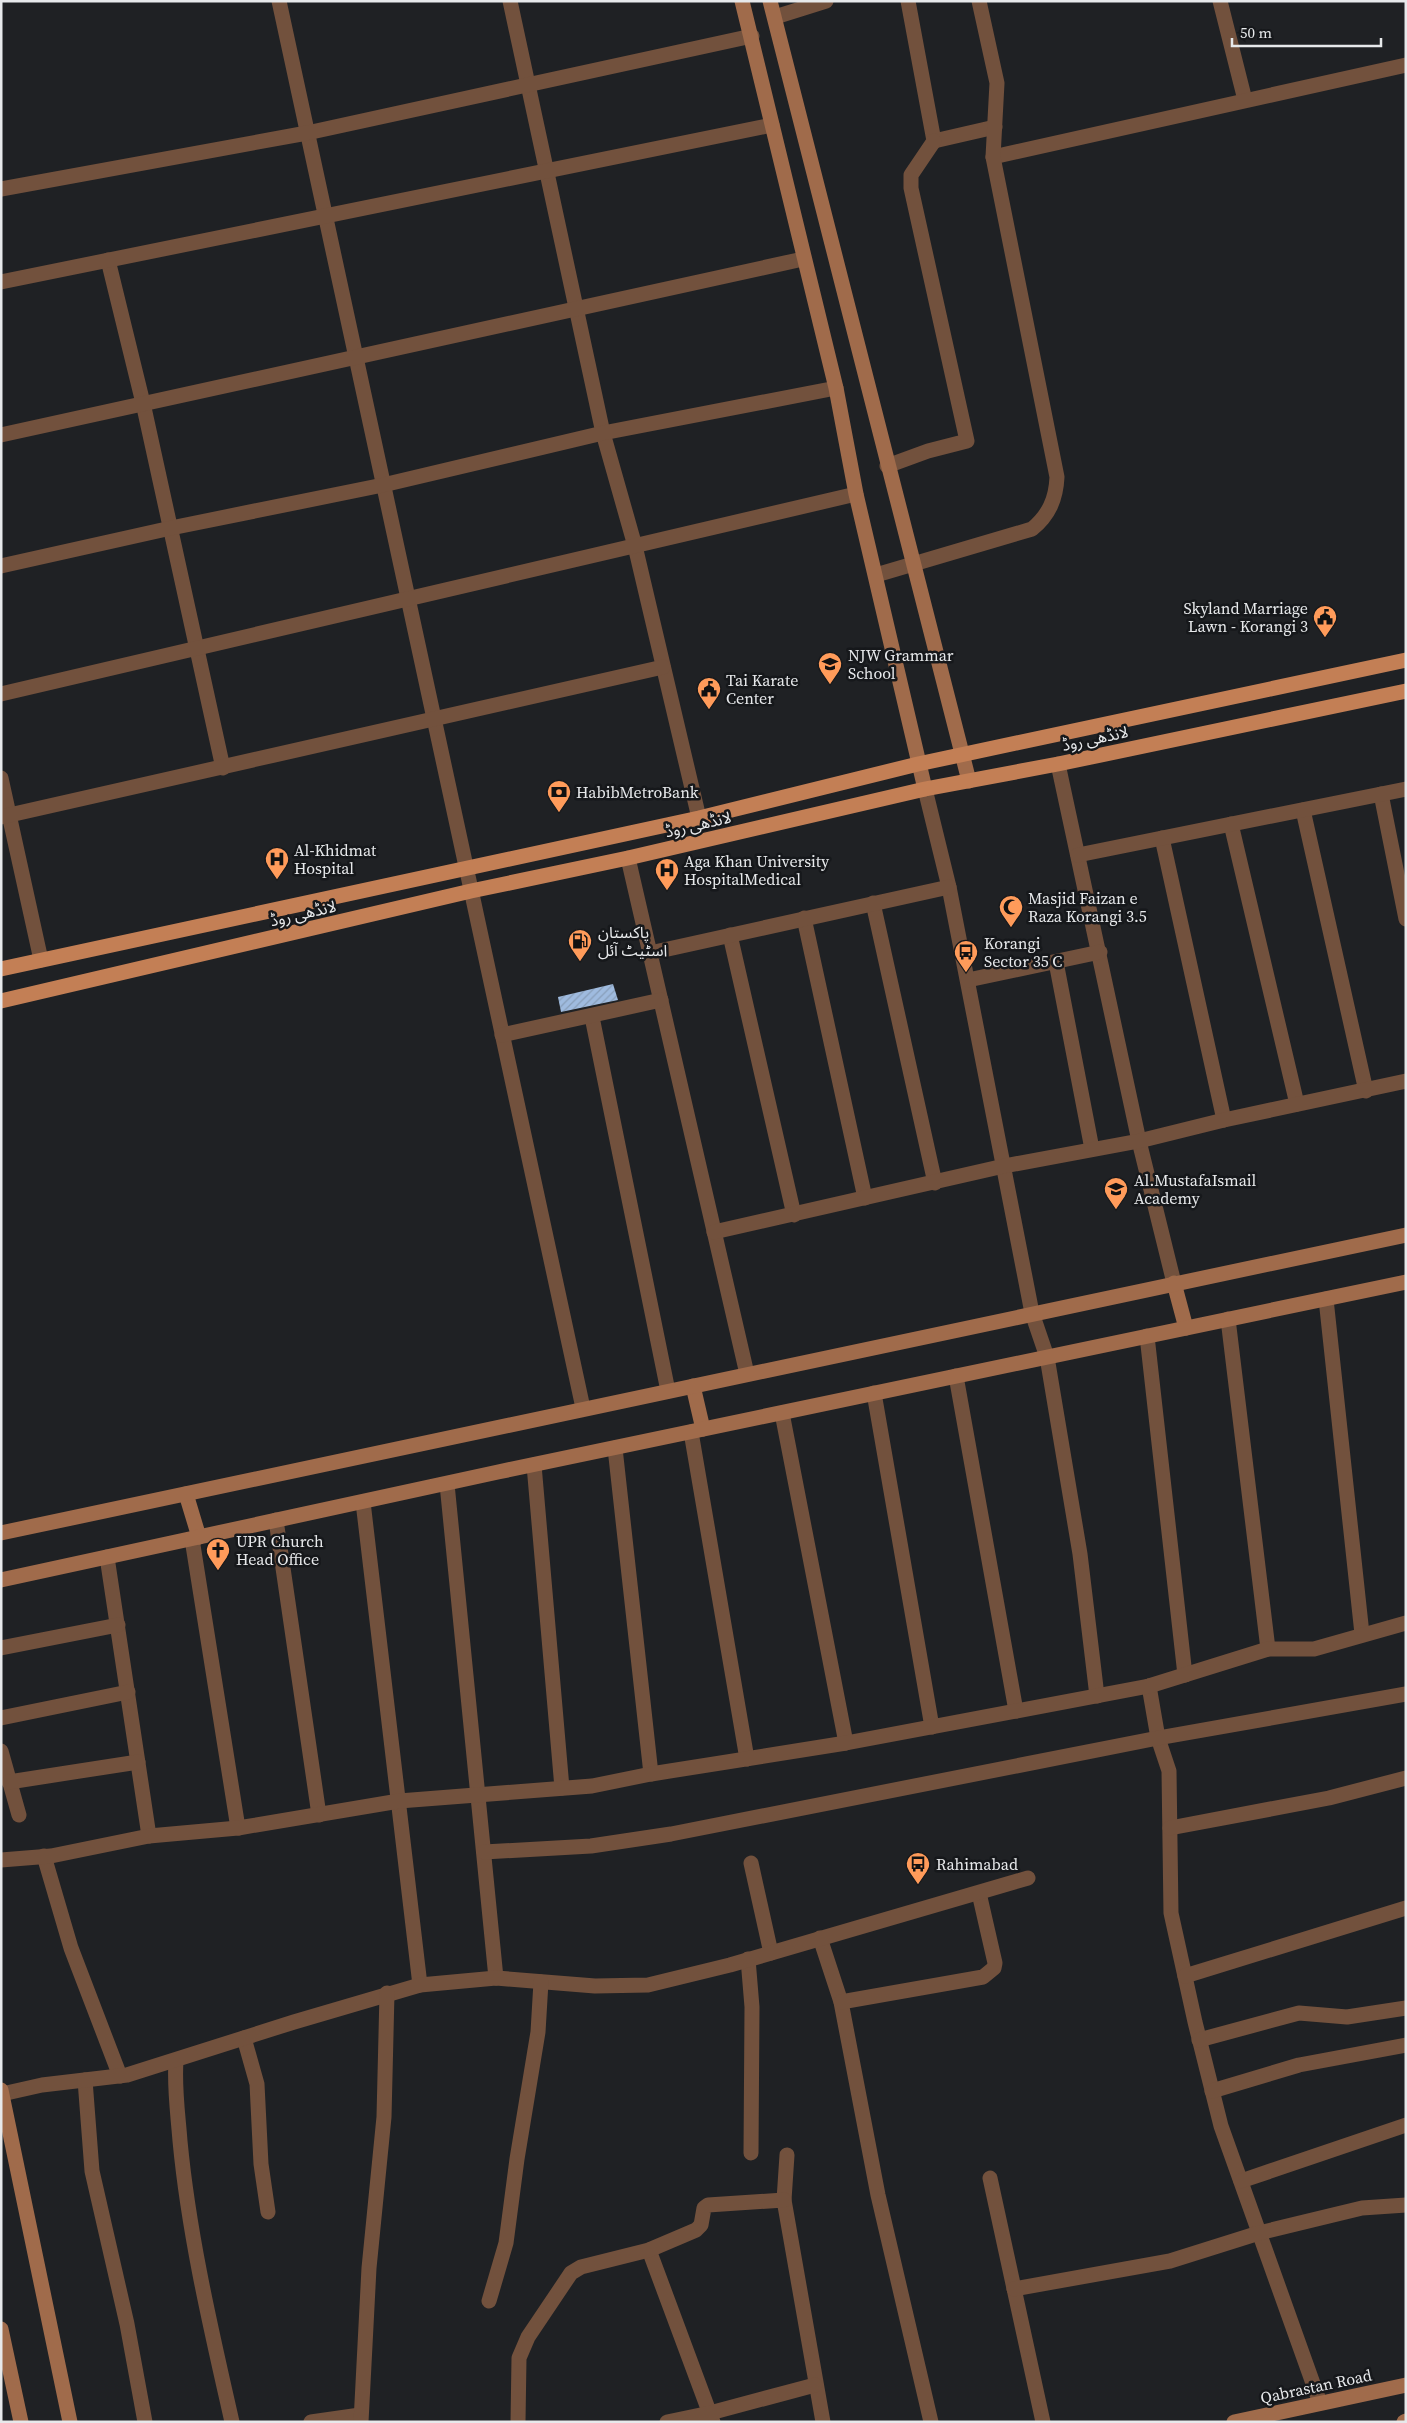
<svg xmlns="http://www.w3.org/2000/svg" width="1407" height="2423" font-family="'Source Serif 4','Noto Sans Arabic',serif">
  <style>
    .building { fill: url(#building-hatch) }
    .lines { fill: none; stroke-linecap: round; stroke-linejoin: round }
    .street { stroke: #72513d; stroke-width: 15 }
    .secondary { stroke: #a06b4b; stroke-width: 15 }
    .primary { stroke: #c37f55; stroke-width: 15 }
    .labels { text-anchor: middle; stroke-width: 5; stroke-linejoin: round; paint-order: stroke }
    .poi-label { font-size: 16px; fill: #e7e9eb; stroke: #16181b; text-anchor: start }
    .street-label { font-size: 16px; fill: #e7e9eb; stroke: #16181b }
  </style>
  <defs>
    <pattern id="building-hatch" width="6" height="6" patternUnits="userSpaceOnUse" patternTransform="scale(1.25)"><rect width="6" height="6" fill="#9fbbdf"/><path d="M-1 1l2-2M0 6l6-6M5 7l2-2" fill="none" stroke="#889eb9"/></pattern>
  </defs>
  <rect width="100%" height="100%" fill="#1f2124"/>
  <polygon class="building" points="613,984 618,1000 561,1012 558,997"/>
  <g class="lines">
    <g class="street">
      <polyline points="279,1 583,1408"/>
      <polyline points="510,1 603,433 635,546 699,818"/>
      <polyline points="908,1 934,141 995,127"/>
      <polyline points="1220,1 1245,100"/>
      <polyline points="775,17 826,1"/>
      <polyline points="993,157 1406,65"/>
      <polyline points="1,189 307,133 752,36"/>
      <polyline points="108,260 143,403 223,768"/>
      <polyline points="1,282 772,125"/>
      <polyline points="1,435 803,259"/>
      <polyline points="887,466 928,451 967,441 911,188 911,175 934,141"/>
      <polyline points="1,566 171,528 383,485 603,433 836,388"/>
      <path d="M876,575L1032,529C1049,515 1056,499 1057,477L993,157L997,83L979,1"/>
      <polyline points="1,694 856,494"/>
      <polyline points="1058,764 1139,1141 1174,1283"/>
      <polyline points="1,778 41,960"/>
      <polyline points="925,789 949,887 1032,1313 1047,1357 1080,1554 1097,1696"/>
      <polyline points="1381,794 1406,919"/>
      <polyline points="1303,810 1366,1091"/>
      <polyline points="1,817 663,667"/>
      <polyline points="1231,824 1297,1104"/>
      <polyline points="1162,838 1224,1120"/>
      <polyline points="1078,855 1406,789"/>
      <polyline points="628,858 747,1374"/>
      <polyline points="873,903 935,1183"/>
      <polyline points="804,918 865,1198"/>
      <polyline points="730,935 794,1215"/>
      <polyline points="650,953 949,887"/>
      <polyline points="1056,962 1092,1149"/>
      <polyline points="968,980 1100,952"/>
      <polyline points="592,1017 668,1391"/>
      <polyline points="502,1035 661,1000"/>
      <polyline points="714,1232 1004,1166 1139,1141 1224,1120 1406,1081"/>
      <polyline points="1326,1299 1362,1634"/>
      <polyline points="1228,1319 1268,1649"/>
      <polyline points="1147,1336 1185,1675"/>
      <polyline points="956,1376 1016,1711"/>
      <polyline points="874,1393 932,1727"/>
      <polyline points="782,1413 846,1743"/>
      <polyline points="691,1432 747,1759"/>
      <polyline points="615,1448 651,1774"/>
      <polyline points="534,1465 562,1788"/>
      <polyline points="447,1484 496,1978"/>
      <polyline points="363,1502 420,1985"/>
      <polyline points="276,1520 319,1815"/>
      <polyline points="192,1539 238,1828"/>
      <polyline points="107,1557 149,1836"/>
      <polyline points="1,1648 118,1625"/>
      <polyline points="1149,1686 1158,1738 1169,1771 1171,1913 1195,2022 1221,2126 1320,2403"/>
      <polyline points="1,1718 128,1692"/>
      <polyline points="1,1751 19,1815"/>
      <polyline points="9,1782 138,1762"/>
      <polyline points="1170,1828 1329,1798 1406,1778"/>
      <polyline points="484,1852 591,1846 671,1834 1158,1738 1406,1694"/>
      <polyline points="44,1856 71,1948 120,2076"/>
      <polyline points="1,1860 51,1856 149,1836 238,1828 399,1801 592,1786 651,1774 846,1743 1149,1686 1268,1649 1314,1649 1406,1623"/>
      <polyline points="751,1863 771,1953"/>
      <polyline points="820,1938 841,2002 878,2195 931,2422"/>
      <polyline points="748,1959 752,2007 751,2153"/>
      <polyline points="1185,1976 1406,1908"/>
      <polyline points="841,2002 983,1977 994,1968 995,1963 979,1893"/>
      <polyline points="244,2038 257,2084 261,2164 268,2212"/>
      <polyline points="1199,2040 1299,2013 1347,2017 1406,2008"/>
      <path d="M176,2061C174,2088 178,2114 180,2141C189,2236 211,2329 232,2422"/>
      <polyline points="85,2080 92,2171 127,2324 145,2422"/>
      <polyline points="1212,2091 1299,2065 1406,2045"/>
      <polyline points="2,2094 42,2085 127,2075 294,2022 420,1985 496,1978 595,1986 648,1985 730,1965 1028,1878"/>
      <polyline points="787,2155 784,2200 823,2422"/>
      <polyline points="990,2178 1043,2422"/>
      <polyline points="1241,2181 1406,2125"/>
      <polyline points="649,2250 713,2422"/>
      <polyline points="1014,2289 1170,2261 1259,2233 1362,2208 1406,2205"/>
      <polyline points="489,2301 506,2243 517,2159 538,2032 541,1982"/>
      <polyline points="311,2422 360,2415"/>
      <polyline points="361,2422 369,2268 384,2117 387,1993"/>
      <polyline points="518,2422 519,2358 528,2337 571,2273 581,2267 649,2250 696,2230 701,2225 704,2208 708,2205 784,2200"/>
      <polyline points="667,2422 710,2413 815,2385"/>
    </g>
    <g class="secondary">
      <polyline points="742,1 836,388 856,494 925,789"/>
      <polyline points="770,1 969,781"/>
      <polyline points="1174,1283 1186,1328"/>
      <polyline points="693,1386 703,1429"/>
      <polyline points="186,1494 199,1537"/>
      <polyline points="1,1533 1406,1235"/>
      <polyline points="1,1580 498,1472 1406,1282"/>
      <polyline points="1,2090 70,2422"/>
      <polyline points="1,2329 21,2422"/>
      <polyline points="1234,2422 1406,2385"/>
      <polyline points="1404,2422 1406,2421"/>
    </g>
    <g class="primary">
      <polyline points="1,969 699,818 918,764 1406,660"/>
      <polyline points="1,1001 471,891 628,858 925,789 1058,764 1406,691"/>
    </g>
  </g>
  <defs>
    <g id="civic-pin" transform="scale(1.25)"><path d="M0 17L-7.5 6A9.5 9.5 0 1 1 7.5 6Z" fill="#ff9b5a" stroke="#16181b"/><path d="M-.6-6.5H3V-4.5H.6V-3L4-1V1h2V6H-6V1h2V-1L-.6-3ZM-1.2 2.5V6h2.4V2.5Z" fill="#111"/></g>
    <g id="school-pin" transform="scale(1.25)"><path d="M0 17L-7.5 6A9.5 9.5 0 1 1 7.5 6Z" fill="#ff9b5a" stroke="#16181b"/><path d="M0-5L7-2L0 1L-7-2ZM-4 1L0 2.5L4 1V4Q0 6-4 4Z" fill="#111"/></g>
    <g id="bank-pin" transform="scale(1.25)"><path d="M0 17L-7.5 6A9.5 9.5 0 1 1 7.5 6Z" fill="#ff9b5a" stroke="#16181b"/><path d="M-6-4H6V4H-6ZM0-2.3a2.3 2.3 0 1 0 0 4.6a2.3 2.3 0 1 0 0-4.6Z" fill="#111"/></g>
    <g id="hospital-pin" transform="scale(1.25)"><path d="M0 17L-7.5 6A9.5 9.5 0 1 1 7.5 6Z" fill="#ff9b5a" stroke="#16181b"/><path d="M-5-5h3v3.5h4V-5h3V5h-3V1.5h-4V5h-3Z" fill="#111"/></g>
    <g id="mosque-pin" transform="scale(1.25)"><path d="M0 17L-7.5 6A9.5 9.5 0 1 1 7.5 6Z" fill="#ff9b5a" stroke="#16181b"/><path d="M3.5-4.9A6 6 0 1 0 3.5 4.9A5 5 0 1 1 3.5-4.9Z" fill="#111"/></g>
    <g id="fuel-pin" transform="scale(1.25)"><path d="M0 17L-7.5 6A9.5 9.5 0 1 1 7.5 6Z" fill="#ff9b5a" stroke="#16181b"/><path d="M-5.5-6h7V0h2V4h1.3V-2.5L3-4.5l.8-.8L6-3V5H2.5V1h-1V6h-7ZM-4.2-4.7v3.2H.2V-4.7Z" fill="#111"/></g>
    <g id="bus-pin" transform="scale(1.25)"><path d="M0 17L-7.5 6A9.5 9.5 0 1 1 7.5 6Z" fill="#ff9b5a" stroke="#16181b"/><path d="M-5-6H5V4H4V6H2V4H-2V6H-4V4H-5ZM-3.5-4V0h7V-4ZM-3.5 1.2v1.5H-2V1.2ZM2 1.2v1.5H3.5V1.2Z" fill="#111"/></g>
    <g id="church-pin" transform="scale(1.25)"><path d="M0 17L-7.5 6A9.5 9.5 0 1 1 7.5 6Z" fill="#ff9b5a" stroke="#16181b"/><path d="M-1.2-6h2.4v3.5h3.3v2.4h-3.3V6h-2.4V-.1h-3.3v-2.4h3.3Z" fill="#111"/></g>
  </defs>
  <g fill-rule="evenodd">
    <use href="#civic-pin" x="1325" y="617"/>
    <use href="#school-pin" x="830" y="664"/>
    <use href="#civic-pin" x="709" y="689"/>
    <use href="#bank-pin" x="559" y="792"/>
    <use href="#hospital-pin" x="277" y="859"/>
    <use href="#hospital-pin" x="667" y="870"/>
    <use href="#mosque-pin" x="1011" y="907"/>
    <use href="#fuel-pin" x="580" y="941"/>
    <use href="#bus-pin" x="966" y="952"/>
    <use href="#school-pin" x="1116" y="1189"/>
    <use href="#church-pin" x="218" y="1550"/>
    <use href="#bus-pin" x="918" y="1864"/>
  </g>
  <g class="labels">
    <g class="poi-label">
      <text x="1308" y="614" text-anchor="end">Skyland Marriage<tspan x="1308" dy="18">Lawn - Korangi 3</tspan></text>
      <text x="848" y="661">NJW Grammar<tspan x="848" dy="18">School</tspan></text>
      <text x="726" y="686">Tai Karate<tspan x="726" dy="18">Center</tspan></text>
      <text x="576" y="798">HabibMetroBank</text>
      <text x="294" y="856">Al-Khidmat<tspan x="294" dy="18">Hospital</tspan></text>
      <text x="684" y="867">Aga Khan University<tspan x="684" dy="18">HospitalMedical</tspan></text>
      <text x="1028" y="904">Masjid Faizan e<tspan x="1028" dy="18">Raza Korangi 3.5</tspan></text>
      <text x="598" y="938">پاکستان<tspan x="598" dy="18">اسٹیٹ آئل</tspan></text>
      <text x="984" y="949">Korangi<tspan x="984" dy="18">Sector 35 C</tspan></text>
      <text x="1134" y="1186">Al.MustafaIsmail<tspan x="1134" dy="18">Academy</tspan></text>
      <text x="236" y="1547">UPR Church<tspan x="236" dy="18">Head Office</tspan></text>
      <text x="936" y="1870">Rahimabad</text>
    </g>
    <g class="street-label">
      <text transform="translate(1095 738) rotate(-12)" y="6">لانڈھی روڈ</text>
      <text transform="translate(698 824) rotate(-13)" y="6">لانڈھی روڈ</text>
      <text transform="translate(303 913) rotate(-13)" y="6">لانڈھی روڈ</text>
      <text transform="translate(1316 2386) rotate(-12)" y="6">Qabrastan Road</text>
    </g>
  </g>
  <rect width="1407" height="2423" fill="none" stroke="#e7e9eb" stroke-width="5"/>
  <path d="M1232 38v8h149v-8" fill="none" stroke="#e7e9eb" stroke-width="2.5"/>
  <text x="1240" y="38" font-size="15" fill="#e7e9eb" stroke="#16181b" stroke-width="4" paint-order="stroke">50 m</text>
</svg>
